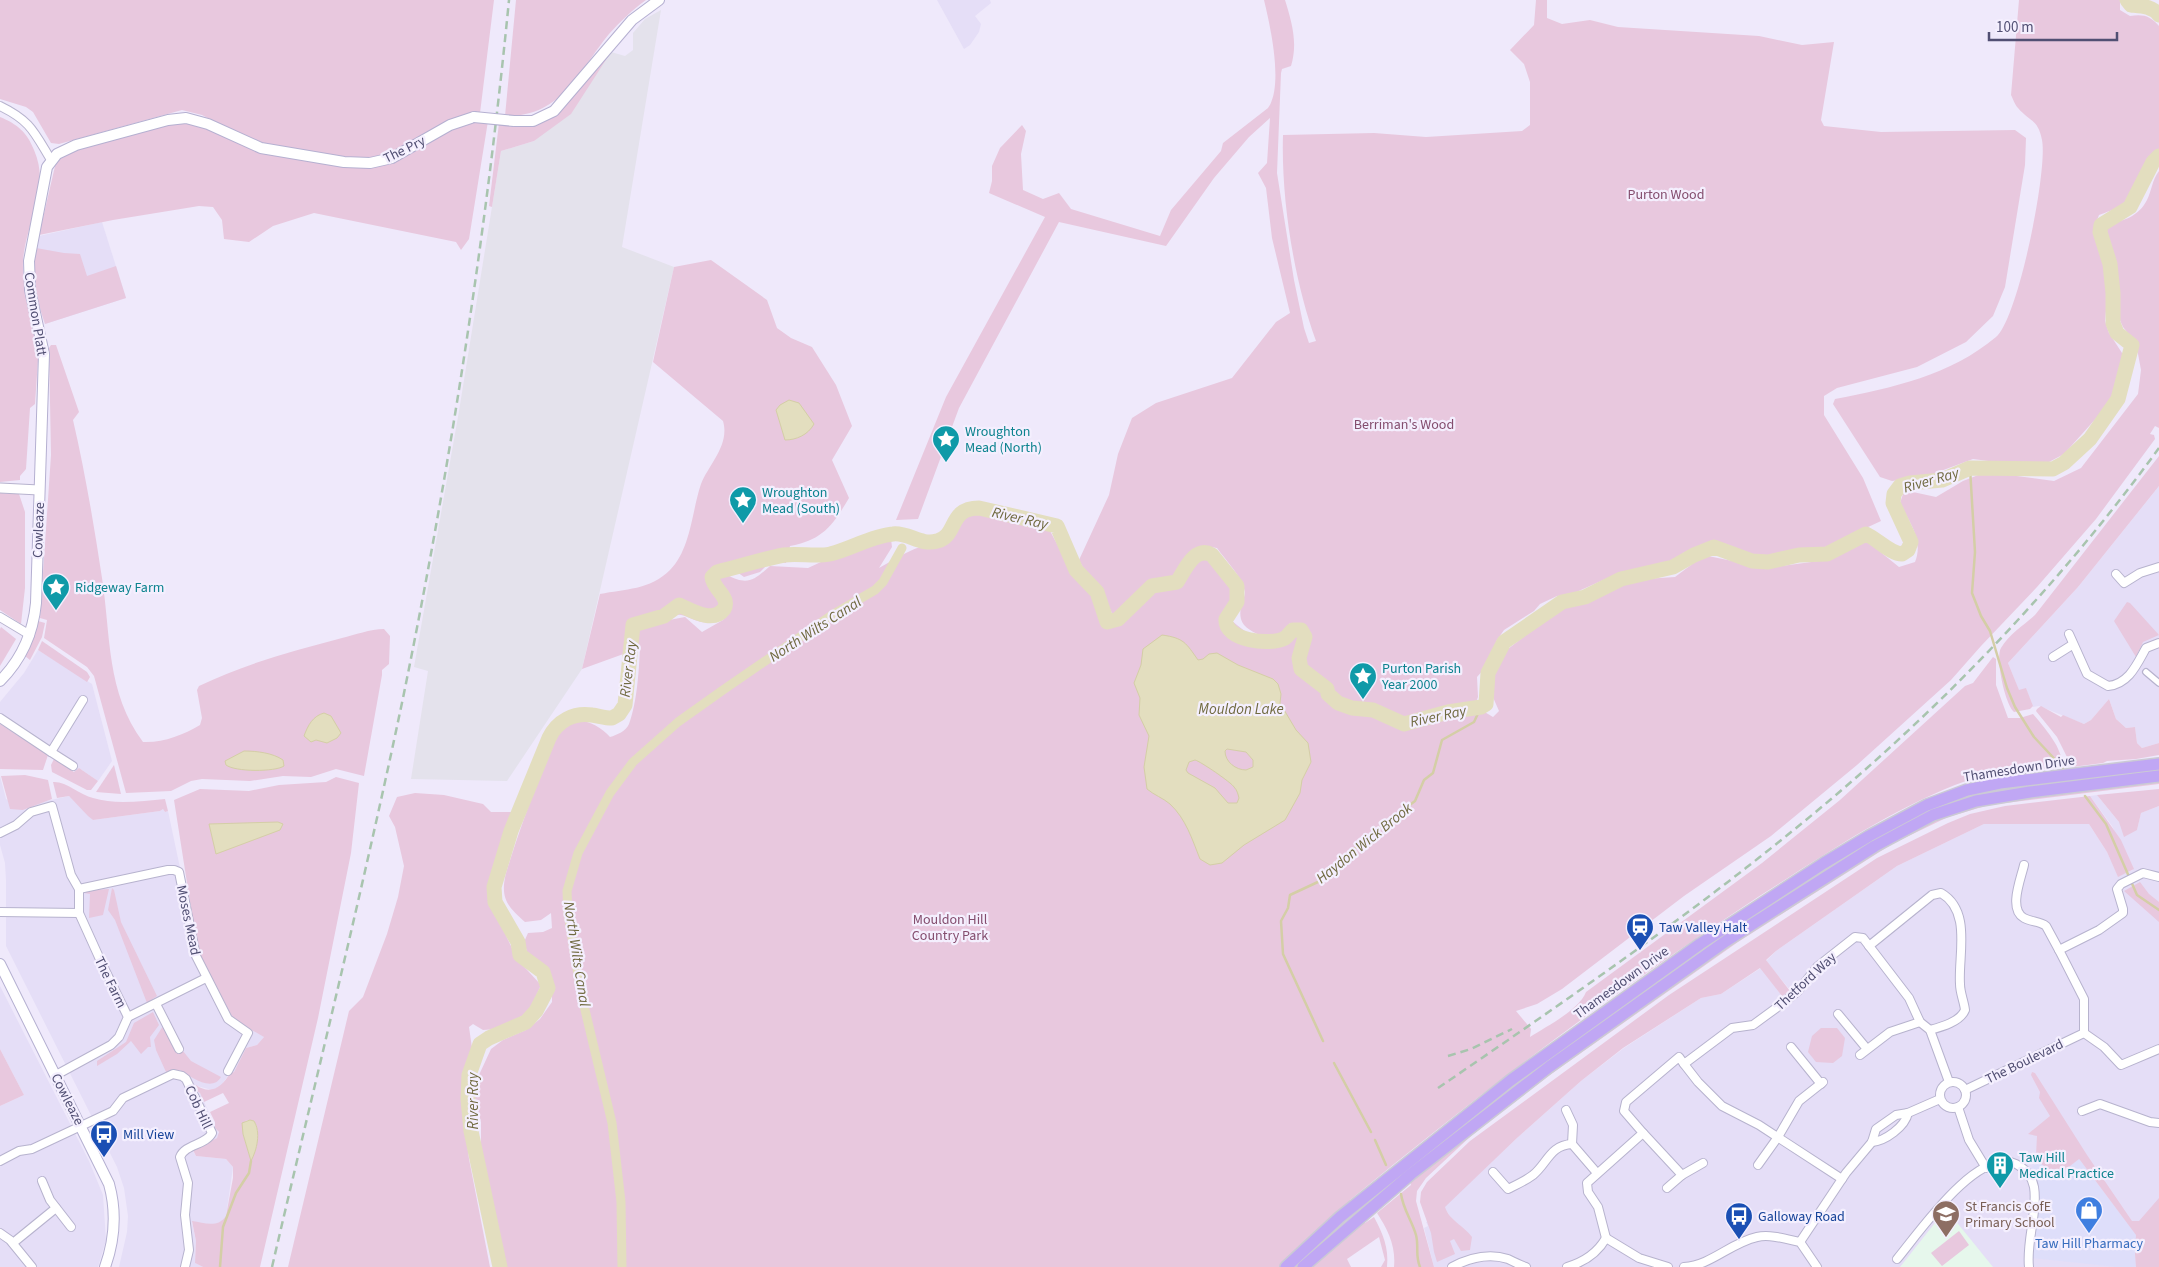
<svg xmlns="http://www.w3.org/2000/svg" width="2159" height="1267" font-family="'Source Sans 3',sans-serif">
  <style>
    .residential { fill: #e5def7 }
    .commercial { fill: #dedefa }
    .industrial { fill: #e4e2ec }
    .education { fill: #e6f7ec }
    .green { fill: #e8c8de; fill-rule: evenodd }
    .water { fill: #e3debf; stroke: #d4cea6; fill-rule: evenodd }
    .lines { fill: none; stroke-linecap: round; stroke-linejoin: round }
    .stream { stroke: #d4cea6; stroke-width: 2.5 }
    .canal { stroke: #e3debf; stroke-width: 9 }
    .river { stroke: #e3debf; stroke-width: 15 }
    .pedestrian-casing { stroke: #b7b3ce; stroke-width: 8 }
    .minor-casing { stroke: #b7b3ce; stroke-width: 10 }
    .tertiary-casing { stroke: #b7b3ce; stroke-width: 11 }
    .secondary-casing { stroke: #b5b0d1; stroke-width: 12 }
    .primary-casing { stroke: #cbcad5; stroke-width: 14 }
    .pedestrian { stroke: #fff; stroke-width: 5.5 }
    .minor { stroke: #fff; stroke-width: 8 }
    .tertiary { stroke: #fff; stroke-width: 9 }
    .secondary { stroke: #fff; stroke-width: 10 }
    .primary { stroke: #c0a7f4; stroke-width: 11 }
    .rail { stroke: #a8c4ae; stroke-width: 2.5; stroke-dasharray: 8 5; stroke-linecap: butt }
    .secondary-bridge-casing { stroke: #b5b0d1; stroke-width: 12; stroke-linecap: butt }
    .secondary-bridge { stroke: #fff; stroke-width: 10 }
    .labels { text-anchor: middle; stroke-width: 4.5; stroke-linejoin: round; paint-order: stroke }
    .street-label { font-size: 14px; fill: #514f73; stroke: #f4effe }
    .park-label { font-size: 14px; fill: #844d6e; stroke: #f4effe }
    .culture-label { font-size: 14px; fill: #0d838f; stroke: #f4effe; text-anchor: start }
    .transit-label { font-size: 14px; fill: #164399; stroke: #f4effe; text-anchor: start }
    .education-label { font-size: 14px; fill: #785e54; stroke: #f4effe; text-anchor: start }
    .shop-label { font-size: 14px; fill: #366cbe; stroke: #f4effe }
    .water-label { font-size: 15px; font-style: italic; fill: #706a40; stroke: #f4effe }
  </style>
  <rect width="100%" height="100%" fill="#efe9fb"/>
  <g class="residential">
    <polygon points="937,0 990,0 991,3 975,16 981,24 979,32 970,45 964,49"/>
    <polygon points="102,222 126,298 45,324 35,288 34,255 39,236"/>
    <polygon points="2159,486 2159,743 2142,748 2137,743 2135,727 2126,728 2116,719 2109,699 2091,720 2084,724 2039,706 2033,707 2026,689 2019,691 2008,663 2078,587"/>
    <polygon points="38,650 92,684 112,761 98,781 79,768 75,772 0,724 0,702 24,673"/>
    <polygon points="0,776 6,799 23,810 42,802 69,796 93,820 160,811 163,809 165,812 168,811 198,953 244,1026 262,1035 264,1037 257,1045 246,1048 234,1072 230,1073 220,1087 212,1090 197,1086 196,1090 200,1093 219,1134 217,1138 193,1151 196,1156 226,1159 233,1167 226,1216 224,1220 214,1225 192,1222 196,1241 195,1263 203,1267 119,1267 127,1232 128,1216 124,1188 117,1167 6,946 6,880 5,863 0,845"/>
    <polygon points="2097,795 2119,822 2137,830 2141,813 2159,806 2159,1267 1434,1267 1424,1228 1428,1226 1426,1222 1451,1218 1444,1207 1517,1138 1581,1081 1624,1048 1701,998 1721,994 1761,968 1782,996 1790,990 1766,961 1776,951 1897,866 1984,824 2089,824 2107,852 2118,876 2133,870 2112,826 2090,796"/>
    <polygon points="0,986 89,1161 103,1195 106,1240 98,1267 0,1267 0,1106 24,1095 0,1049"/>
  </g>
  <polygon class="commercial" points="2079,1159 2136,1235 2135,1254 2136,1267 2117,1267 2032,1258 2039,1192 2038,1183 2030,1169 2038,1162 2052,1171"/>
  <polygon class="industrial" points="661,10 622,247 674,267 582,669 507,781 411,779 428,671 414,667 459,411 501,151 534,141 611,52 625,56 633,50 633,33 645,19"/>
  <polygon class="education" points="1946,1209 1993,1267 1900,1267"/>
  <g class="green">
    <polygon points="0,0 494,0 480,113 392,152 373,157 342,157 264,143 228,129 202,115 182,110 59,144 51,143 33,112 26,107 0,99"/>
    <path d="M516,0H646C632,10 621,21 609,34C578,72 562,117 505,116Z"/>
    <path d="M1264,0H1285C1292,23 1298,43 1291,66L1282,69L1281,73L1277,173L1294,280L1304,328L1309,343L1316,341C1294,281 1281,199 1283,135L1374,133L1426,137L1522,131L1530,125V82L1524,64L1510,50L1534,25L1536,0H1547V18L1562,24L1590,20L1618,27L1759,36L1802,45L1834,42L1821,120L1824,126L1881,132L2015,130L2026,138L2025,165L2005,287L1993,316L1966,342L1917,367L1837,388L1824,396V415L1863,478L1881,521L1823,548L1776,555L1762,559L1743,558L1717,545L1705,544L1683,553L1666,567L1621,572L1572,594L1557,596L1540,604L1534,611L1504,630L1497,640L1484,669L1477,677L1478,697L1476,702L1469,706L1443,708L1403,723L1392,721L1367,708L1348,706L1339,702L1321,677L1307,670L1299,653L1304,647L1306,631L1298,623H1290L1285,631L1292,628L1302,633L1295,647V654L1306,672L1323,685L1336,703L1375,714L1393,724L1409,726L1432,716L1483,711L1493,717L1499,711L1492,695L1494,674L1508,649L1565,605L1593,597L1619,586L1645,579L1675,577L1695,562L1708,556L1767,568L1826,560L1850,546L1868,542L1899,567L1915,562C1924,540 1909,522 1900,503L1903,494L1913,492L1936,497L1963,481L1986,472L2054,481L2081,468L2138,394L2141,370L2136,343L2123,327L2119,318V286L2106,234L2108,224C2124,221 2139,216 2147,200C2152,190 2152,180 2159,171V428L2155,426L2150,434L2154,435L2155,439L2096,519L2037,587L1981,646L1951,680L1857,765L1771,836L1684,896L1562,989L1537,1004L1516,1011L1531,1029L1530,1037C1547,1026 1579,1010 1586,992L1762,863L1840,800L1965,686L1973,683L1993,657L1996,659V685L2008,718H2020L2033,714C2041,723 2049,733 2055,743C2060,751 2061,760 2068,767C2033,770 1988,772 1955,785C1885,813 1821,857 1758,897C1616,990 1481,1092 1350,1200V1203L1282,1267H507L481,1158V1122L475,1098L479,1075L491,1049L503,1040L526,1030L540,1019L552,1002V986L544,969L530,961L524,942L528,933L543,932L552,928L551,913L541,920L525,922C507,906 500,898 506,873C516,840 528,807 540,775C545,761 551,741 560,729C575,712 598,724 610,737C617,735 626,731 629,724C637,703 639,670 640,648L582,669L600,594C625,589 650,590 670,570C691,549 692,510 701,484C709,464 730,445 723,421L653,362L674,267L711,260L767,300L777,328L791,338L812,347L836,385L852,426L832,460L849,498C833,525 823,540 790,546L786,563L771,561L760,572L744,577L730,567H716L708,576L716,591L725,600L722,613L714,622C709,622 702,623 698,621C687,618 678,609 669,620L685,617L702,632L723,620L730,607L718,579L727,575C748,586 754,580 770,566L808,568L853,547L891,539L892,547L879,568C892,561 905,552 920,547C930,544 938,545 947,539L948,526L953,519L964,512L975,507L992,510L1049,529L1064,557L1079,576L1095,591L1109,625L1117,618H1114L1103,593L1090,580L1079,560L1109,495L1118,454L1132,418L1156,403L1232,378L1276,322L1290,313L1272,238L1266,188L1258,173L1267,163L1270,118L1249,137L1214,178L1166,246L1059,222L959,408L918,519L896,520L946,397L1045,217L989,193L992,181V166L1000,148L1022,125L1026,131L1021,154L1023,190L1043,199L1059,193L1071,209L1160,236L1171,210L1221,151L1223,143L1268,108C1284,86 1270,25 1264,0ZM1204,546L1217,548C1226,561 1242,576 1245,592C1245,596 1242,603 1241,607C1237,627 1251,630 1265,638C1251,638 1239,627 1229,618C1232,609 1237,601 1236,592C1236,583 1218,554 1210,550C1206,548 1203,549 1199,551C1185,556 1190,580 1174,581C1187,566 1184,554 1204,546Z"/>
    <path d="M2019,0H2120V10L2130,16C2144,14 2150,16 2159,26V150C2141,165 2140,192 2121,205C2115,210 2106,212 2099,215L2094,228L2104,264L2107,300L2105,321L2109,333L2124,356L2118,382L2108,405L2064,454L2049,462L2011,464L1973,459L1930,475L1892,481L1880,477L1833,404L1835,399C1892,388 1951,375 1996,337C2018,319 2048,170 2042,140C2038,119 2030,122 2018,108C2015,105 2013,99 2011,95Z"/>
    <polygon points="611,52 571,114 534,141 501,151 492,207 489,206 499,123 513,127 514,125 525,127 551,117"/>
    <path d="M0,117C17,124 27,132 34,150C51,189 26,221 23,261C22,288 30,317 36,343L39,345L35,404L30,408L26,469L20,476V480L0,482Z"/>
    <polygon points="488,121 469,239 461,250 456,242 314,213 273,226 249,242 224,239 222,220 213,207 199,206 113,220 39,235 56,162 66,154 106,141 179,122 196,123 274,154 307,161 353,167 434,139 462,125"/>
    <path d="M36,248L64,253L80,254L87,276L116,266L126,298L45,324C37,300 30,273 36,248Z"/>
    <path d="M51,345H56L79,412L73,420C85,472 94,525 102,578C111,636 106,692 143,742C163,743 183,735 200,725L202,718L197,690L199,686C244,664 293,651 342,638C355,635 370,629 384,629L390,636L389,664L382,670V675L364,776L336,769L311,777L283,776L250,781L202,779L191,781L171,791L126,793L94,676L87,667L44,638L47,620L40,618L51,455L49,348Z"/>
    <path d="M2159,456V486L2078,587L2008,663L2019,690L2026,688L2033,706L2030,709L2014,712C2005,704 1995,658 2001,648C2009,634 2024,625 2035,615Z"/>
    <polygon points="0,493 19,494 25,512 25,588 21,624 0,610"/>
    <polygon points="2127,602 2130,603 2159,635 2143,642 2136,657 2114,621"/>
    <polygon points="38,621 45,623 42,637 30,660 25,656"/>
    <polygon points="1,627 16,639 0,666 0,629"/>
    <polygon points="42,641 87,672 90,677 87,682 38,650"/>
    <polygon points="2109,699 2116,719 2126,728 2135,727 2137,743 2142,748 2159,743 2159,755 2136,759 2107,761 2103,763 2072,767 2057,737 2036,711 2037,709 2041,706 2061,717 2063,715 2084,724 2091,720"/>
    <polygon points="0,724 48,755 43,770 0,769"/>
    <polygon points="54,759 74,772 79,768 98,781 91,790 87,790 52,772 51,765"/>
    <polygon points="114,765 121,794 96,792"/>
    <polygon points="2159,769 2159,772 1997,792 1863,847 1753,917 1533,1073 1405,1173 1455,1129 1526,1074 1687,959 1859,847 1940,804 1985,790"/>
    <polygon points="25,775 48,780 52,799 23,810 10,809 1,776"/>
    <path d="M336,777L359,783L351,853L318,1018L260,1267H203L195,1263L196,1241L192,1221C205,1223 218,1228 226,1216L233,1178V1167L226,1159L196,1156L193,1150L217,1138L219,1132L215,1128V1122L210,1112L229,1103L223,1093L204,1102L200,1093L195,1090L196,1085C211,1096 223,1086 230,1073L234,1072L246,1048L257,1045L264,1037L234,1020L198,953L174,800L200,789L249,791L279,785L326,782ZM250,1120L254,1121C261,1132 257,1149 251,1160L243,1134L245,1121Z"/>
    <path d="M2159,781V784L1989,805L1948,817L1892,844L1738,942L1547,1077L1472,1135L1426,1178L1417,1191L1416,1201L1434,1267H1394C1396,1246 1388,1230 1377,1213L1411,1185L1410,1181L1548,1073L1698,966L1811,891L1889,844L1937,819L1986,803Z"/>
    <path d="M53,782C66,781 80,795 93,798C115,805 142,801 165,799L168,811L165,812L163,809L160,811L93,820L88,816L69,796L57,798Z"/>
    <polygon points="2159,789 2159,806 2141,813 2137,830 2124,837 2119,822 2097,795"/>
    <polygon points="415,793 444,795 483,804 491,812 511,812 515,816 492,876 491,895 502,927 517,959 541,985 528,1013 496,1029 483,1030 473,1024 469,1027 472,1048 462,1102 469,1159 490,1267 288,1267 349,1011 363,997 387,934 398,897 404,866 395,827 389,816 397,797"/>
    <path d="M2090,796L2121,840L2134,869L2118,877L2107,852L2089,824H1984L1897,866L1776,951L1766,960L1790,991L1782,996L1760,968L1721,994L1701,998L1623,1048L1581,1081L1517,1138L1445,1207C1449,1220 1464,1226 1472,1237L1470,1250L1461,1251L1454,1239L1450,1241L1455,1254L1437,1262L1434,1252L1431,1233L1420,1202L1421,1192L1427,1182L1470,1141L1669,995L1877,858L1948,823L1970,814L2005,806Z"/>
    <polygon points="2140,882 2149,894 2159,902 2159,922 2124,891"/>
    <polygon points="112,888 114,890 121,922 157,996 147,1003 115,920 108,910"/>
    <polygon points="109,889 103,915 89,918 90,894 84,893 92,890"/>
    <polygon points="153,1012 159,1025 150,1037 151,1047 148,1047 141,1054 131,1041 117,1054 97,1066 97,1061 126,1042 134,1023"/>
    <path d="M163,1026L180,1053L183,1051L191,1061L221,1077C212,1093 190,1076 180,1070L166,1072L156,1050L154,1040Z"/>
    <polygon points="1821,1028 1837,1028 1845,1038 1842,1056 1833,1063 1816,1062 1808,1052 1812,1036"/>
    <polygon points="0,1049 24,1095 0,1106"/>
    <polygon points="2032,1072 2035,1073 2087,1155 2132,1221 2139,1221 2159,1198 2159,1267 2136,1267 2135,1254 2136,1235 2080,1160 2079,1159 2065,1170 2053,1169 2052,1171 2026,1154 2036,1155 2037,1136 2028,1134 2050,1116 2039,1098 2040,1092 2031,1075"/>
    <path d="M1374,1217C1383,1234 1389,1248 1387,1267H1381L1385,1260L1379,1237L1347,1259L1351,1267H1310L1362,1221L1365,1223Z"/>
    <polygon points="1959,1231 1969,1245 1942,1266 1931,1253"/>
  </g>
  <g class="water">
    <path d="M789,400L799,403L814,424C808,435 796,440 785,440L776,410L780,405Z"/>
    <path d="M1162,635C1184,638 1186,643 1198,660L1203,659L1209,654L1217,653L1238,665L1273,679L1278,684L1281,694L1280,703L1296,730L1308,743L1311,762L1302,780L1300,793L1285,820L1244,845L1222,863L1210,865L1200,859C1192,839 1186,819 1170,804C1163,798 1154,795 1147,789L1144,767L1149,736L1139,715L1140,698L1134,683L1141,665L1143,649ZM1227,749L1246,752L1253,760V767L1246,770C1236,770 1225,762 1225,751ZM1195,760C1200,761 1232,783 1234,787C1237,790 1238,794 1239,798L1237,803H1228L1215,788L1188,773L1186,770L1189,762Z"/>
    <path d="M324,713L331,716L341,733L337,738L327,743L316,740L311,742L304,736C308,725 313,716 324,713Z"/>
    <path d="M244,751C257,751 273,753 283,760L284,766C275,772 235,772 226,765L225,761Z"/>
    <polygon points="278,822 283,824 280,830 216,854 209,824"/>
    <path d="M250,1120L254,1121C261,1132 257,1150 251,1161L243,1134L242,1123Z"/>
  </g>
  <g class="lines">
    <g class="stream">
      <polyline points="1970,468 1975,552 1972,593 1981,616 1990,631 2007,688 2015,707 2034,737 2063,768"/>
      <polyline points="2085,796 2106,824 2137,895 2159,910"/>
      <polyline points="1323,1041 1283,954 1281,921 1288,908 1290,895 1320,881 1365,839 1415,801 1424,780 1433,773 1442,740 1474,722 1481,707"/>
      <polyline points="1334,1063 1371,1132"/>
      <polyline points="1375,1140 1386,1165"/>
      <path d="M1401,1194C1403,1209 1412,1221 1416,1235C1419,1246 1415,1256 1420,1267"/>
      <polyline points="220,1267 223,1227 236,1193 249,1173 251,1161"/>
    </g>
    <polyline class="canal" points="622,1267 621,1202 612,1123 581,993 568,913 567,891 578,853 610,793 633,762 678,722 723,690 832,615 875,590 883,582 902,548"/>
    <g class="river">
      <path d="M2127,0L2131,5C2141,6 2152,6 2159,15"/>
      <path d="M500,1267L471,1131L468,1099L469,1075L480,1044L489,1038L526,1022L536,1011L548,988L543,972L520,955L518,942L495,902L494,887L511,831L549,738C557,721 574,712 592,715C599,716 605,718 612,718L619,714L625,705L633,625L664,616L679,605C691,610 713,624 724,609C726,606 726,601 724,598C720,590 713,586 712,577L717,572C739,567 762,559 784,555C799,553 816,557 830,554C851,549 871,536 893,534C908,532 921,546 937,541C958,536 948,508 979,508L1057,526L1076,570L1097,592L1107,622L1118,619L1152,586L1177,582C1185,570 1195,545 1212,555L1237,586V602L1226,619C1224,641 1271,646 1285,638C1288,636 1290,632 1293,630H1301L1305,637L1299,658L1301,669L1327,689L1328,694L1338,703L1352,708L1373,710L1404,724L1448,712L1481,707L1486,704L1488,673L1504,642L1562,602L1585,597L1621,579L1673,567L1694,555L1714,547L1752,561L1768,562L1799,555L1827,554L1866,534C1877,539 1891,554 1902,554L1908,550L1911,542L1893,503L1894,494L1900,486L1910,483L1942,480L1970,468L2053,469L2064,463L2090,439L2118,399L2132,345L2117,333L2113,323V293L2110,264L2100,232L2101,225L2130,207L2153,162L2159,156"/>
    </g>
    <g class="pedestrian-casing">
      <polyline id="pedestrian" points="2146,672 2159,683"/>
    </g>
    <g class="minor-casing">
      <g id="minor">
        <path d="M0,106C31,121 34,132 51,160"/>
        <polyline points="2116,574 2124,583 2140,573 2159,567"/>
        <polyline points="0,617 30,635"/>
        <path d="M2069,634L2087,674L2108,686C2129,684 2137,664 2146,648L2159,643"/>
        <polyline points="2053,657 2072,645"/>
        <polyline points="0,718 51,752 83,700"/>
        <polyline points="51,752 73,766"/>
        <polyline points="0,833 16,825 31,812 52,806 71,875 79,889 79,913 0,912"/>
        <path d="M2024,865C2021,879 2008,909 2024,918C2031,922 2040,921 2046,926L2059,950"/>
        <polyline points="79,889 168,870 174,870 179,872 196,956 228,1019 248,1033 228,1071"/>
        <path d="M1869,946L1932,895L1941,893C1972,911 1958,955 1960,984C1960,993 1964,1001 1965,1010C1960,1022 1941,1027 1930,1030"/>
        <polyline points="156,1004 179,1049"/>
        <polyline points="1838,1014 1867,1049"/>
        <polyline points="128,1017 206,978"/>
        <polyline points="2084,1033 2084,999 2059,950 2099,930 2123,913 2123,909 2117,889 2121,884 2143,873 2159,877"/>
        <polyline points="2084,1033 2104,1047 2121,1065 2159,1049"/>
        <polyline points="1791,1047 1821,1084"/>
        <polyline points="1860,1055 1890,1032 1920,1022"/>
        <polyline points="1684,1064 1698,1082 1722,1106 1759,1125 1842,1179"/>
        <polyline points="56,1075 111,1045 119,1037 128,1017 103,966 79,913"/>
        <circle cx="1953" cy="1095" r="13"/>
        <polyline points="1965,1090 2084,1033"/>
        <polyline points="1958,1107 1969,1140 1986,1168"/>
        <polyline points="1566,1110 1573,1125 1572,1144"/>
        <polyline points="2082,1111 2100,1104 2150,1122 2159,1123"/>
        <polyline points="1643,1133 1682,1175"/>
        <path d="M1872,1142C1885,1141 1905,1127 1908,1113"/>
        <path d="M0,1161L19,1151L32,1149L113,1111L123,1098L173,1074L182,1076L186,1079L212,1133C206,1145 185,1144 180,1157L188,1183L185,1215L189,1250L185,1267"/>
        <polyline points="1758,1165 1778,1137 1799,1101 1823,1082"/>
        <path d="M1493,1172L1508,1189C1516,1185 1525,1181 1533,1175C1547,1164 1550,1145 1572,1144L1597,1173"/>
        <polyline points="42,1181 50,1200 71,1227"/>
        <polyline points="1667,1188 1682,1175 1703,1163"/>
        <polyline points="0,1233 10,1240 32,1267"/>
        <polyline points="1606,1238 1598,1207 1588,1192 1587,1183 1643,1133 1624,1111 1626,1102 1679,1057 1684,1064 1732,1028 1753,1025 1783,1003 1798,991 1817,967 1855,937 1863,938 1909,998 1920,1022 1930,1030 1949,1082"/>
        <polyline points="1800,1242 1846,1173 1872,1142 1876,1129 1896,1115 1908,1113 1940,1099"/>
        <polyline points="13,1243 56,1208"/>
        <path d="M1897,1259C1918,1234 1978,1146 2016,1164C2026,1169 2032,1177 2034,1187C2038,1211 2026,1242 2029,1267"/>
        <path d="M1452,1267C1469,1258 1489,1253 1508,1259C1514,1262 1520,1265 1526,1267"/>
        <path d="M1567,1267C1584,1262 1597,1254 1606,1238L1639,1258L1668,1267"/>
        <path d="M1684,1267C1712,1265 1730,1243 1757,1237C1770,1234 1786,1239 1800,1242L1817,1267"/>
      </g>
    </g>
    <g class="tertiary-casing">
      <polyline id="tertiary" points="0,488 39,490"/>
    </g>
    <g class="secondary-casing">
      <g id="secondary">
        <polyline points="514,121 533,121 554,111 632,20 659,0"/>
        <path d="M0,681C22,659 33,634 36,603L44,354L30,290L29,261L47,167L57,154L76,145L168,120L186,118L208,124L261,148L344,162L370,163L392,158L450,125L474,117"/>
        <path d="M0,964L109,1184C117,1213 115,1239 105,1267"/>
      </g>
    </g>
    <g class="primary-casing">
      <g id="primary">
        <polyline points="1286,1267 1340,1217 1511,1080 1700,944 1824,863 1869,836 1927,805 1967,790 2000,783 2159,764"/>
        <polyline points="1303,1267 1411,1174 1549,1067 1726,941 1875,846 1933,815 1976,801 2030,792 2159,776"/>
      </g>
    </g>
    <use href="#pedestrian" class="pedestrian"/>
    <use href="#minor" class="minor"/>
    <use href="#tertiary" class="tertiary"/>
    <use href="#secondary" class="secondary"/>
    <use href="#primary" class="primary"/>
    <g class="rail">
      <polyline points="1448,1056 1471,1049 1512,1029"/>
      <path d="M1438,1088C1561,1004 1685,919 1801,824C1935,715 2057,588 2159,448"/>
      <path d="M272,1267C316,1078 363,889 403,698C450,468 486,235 509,0"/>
    </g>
    <g class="secondary-bridge-casing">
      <polyline id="secondary-bridge" points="474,117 514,121"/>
    </g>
    <use href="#secondary-bridge" class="secondary-bridge"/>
  </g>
  <defs>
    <g id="sight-pin" transform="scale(1.4375)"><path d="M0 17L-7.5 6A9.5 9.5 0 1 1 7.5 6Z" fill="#0f9aa8" stroke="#f4effe"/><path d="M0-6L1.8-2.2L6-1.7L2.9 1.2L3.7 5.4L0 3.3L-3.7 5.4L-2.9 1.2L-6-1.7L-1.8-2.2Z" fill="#fff"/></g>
    <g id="station-pin" transform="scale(1.4375)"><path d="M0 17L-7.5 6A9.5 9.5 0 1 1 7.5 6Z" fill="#1a4fb4" stroke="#f4effe"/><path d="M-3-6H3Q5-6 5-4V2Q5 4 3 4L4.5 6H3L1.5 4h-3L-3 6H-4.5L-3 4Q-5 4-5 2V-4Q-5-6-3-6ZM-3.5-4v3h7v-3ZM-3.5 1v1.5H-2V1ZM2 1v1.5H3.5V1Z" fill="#fff"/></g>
    <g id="bus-pin" transform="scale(1.4375)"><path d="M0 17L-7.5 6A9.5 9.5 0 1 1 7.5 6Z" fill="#1a4fb4" stroke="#f4effe"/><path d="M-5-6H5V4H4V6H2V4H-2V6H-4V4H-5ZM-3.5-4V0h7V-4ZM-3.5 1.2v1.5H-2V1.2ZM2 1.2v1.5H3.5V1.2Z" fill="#fff"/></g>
    <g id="building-pin" transform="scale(1.4375)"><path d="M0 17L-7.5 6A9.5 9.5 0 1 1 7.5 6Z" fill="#0f9aa8" stroke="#f4effe"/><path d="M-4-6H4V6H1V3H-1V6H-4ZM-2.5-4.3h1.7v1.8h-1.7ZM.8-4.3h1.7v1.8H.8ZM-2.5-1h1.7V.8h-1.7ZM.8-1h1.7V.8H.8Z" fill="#fff"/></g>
    <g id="shop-pin" transform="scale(1.4375)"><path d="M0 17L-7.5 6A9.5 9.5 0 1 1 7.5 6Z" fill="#3f7fe0" stroke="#f4effe"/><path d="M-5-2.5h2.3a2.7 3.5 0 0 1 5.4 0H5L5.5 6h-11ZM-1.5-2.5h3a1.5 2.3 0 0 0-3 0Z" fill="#fff"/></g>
    <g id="school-pin" transform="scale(1.4375)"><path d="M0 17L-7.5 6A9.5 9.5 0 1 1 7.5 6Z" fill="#8d6e63" stroke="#f4effe"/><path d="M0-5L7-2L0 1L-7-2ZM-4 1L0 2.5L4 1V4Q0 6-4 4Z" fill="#fff"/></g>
  </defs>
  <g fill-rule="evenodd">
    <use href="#sight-pin" x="946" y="439"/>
    <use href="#sight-pin" x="743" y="500"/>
    <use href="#sight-pin" x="56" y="587"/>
    <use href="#sight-pin" x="1363" y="676"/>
    <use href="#station-pin" x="1640" y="927"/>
    <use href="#bus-pin" x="104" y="1134"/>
    <use href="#building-pin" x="2000" y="1165"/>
    <use href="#shop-pin" x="2089" y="1210"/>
    <use href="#school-pin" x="1946" y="1214"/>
    <use href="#bus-pin" x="1739" y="1216"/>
  </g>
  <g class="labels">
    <g class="street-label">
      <text transform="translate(404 149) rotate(-26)" y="5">The Pry</text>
      <text transform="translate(36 314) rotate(81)" y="5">Common Platt</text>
      <text transform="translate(38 530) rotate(-88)" y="5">Cowleaze</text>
      <text transform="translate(2019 768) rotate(-9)" y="5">Thamesdown Drive</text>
      <text transform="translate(189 920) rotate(78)" y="5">Moses Mead</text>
      <text transform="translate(1805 981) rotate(-43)" y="5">Thetford Way</text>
      <text transform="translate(111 982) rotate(64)" y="5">The Farm</text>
      <text transform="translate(1621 982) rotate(-36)" y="5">Thamesdown Drive</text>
      <text transform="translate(2024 1061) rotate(-26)" y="5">The Boulevard</text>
      <text transform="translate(68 1099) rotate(63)" y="5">Cowleaze</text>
      <text transform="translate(199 1107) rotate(65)" y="5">Cob Hill</text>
    </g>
    <g class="park-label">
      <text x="1666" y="199">Purton Wood</text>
      <text x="1404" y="429">Berriman's Wood</text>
      <text x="950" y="924">Mouldon Hill<tspan x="950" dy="16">Country Park</tspan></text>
    </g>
    <g class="culture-label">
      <text x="965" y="436">Wroughton<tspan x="965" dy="16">Mead (North)</tspan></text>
      <text x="762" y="497">Wroughton<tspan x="762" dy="16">Mead (South)</tspan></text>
      <text x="75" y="592">Ridgeway Farm</text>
      <text x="1382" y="673">Purton Parish<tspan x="1382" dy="16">Year 2000</tspan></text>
      <text x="2019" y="1162">Taw Hill<tspan x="2019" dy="16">Medical Practice</tspan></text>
    </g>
    <g class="transit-label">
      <text x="1659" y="932">Taw Valley Halt</text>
      <text x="123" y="1139">Mill View</text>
      <text x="1758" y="1221">Galloway Road</text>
    </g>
    <g class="education-label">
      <text x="1965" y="1211">St Francis CofE<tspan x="1965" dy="16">Primary School</tspan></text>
    </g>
    <g class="shop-label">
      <text x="2089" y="1248">Taw Hill Pharmacy</text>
    </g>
    <g class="water-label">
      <text transform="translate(1931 480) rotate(-16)" y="5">River Ray</text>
      <text transform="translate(1020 518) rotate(13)" y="5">River Ray</text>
      <text transform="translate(815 629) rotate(-33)" y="5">North Wilts Canal</text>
      <text transform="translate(628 669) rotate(-83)" y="5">River Ray</text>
      <text x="1241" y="714">Mouldon Lake</text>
      <text transform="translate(1438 716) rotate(-12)" y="5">River Ray</text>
      <text transform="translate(1364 843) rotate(-39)" y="5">Haydon Wick Brook</text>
      <text transform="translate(577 954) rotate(81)" y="5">North Wilts Canal</text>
      <text transform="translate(473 1101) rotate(-90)" y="5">River Ray</text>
    </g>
  </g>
  <path d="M1989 32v8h128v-8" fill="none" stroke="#514f73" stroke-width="2.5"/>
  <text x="1996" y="32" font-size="15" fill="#514f73" stroke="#f4effe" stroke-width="4" paint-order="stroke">100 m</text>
</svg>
